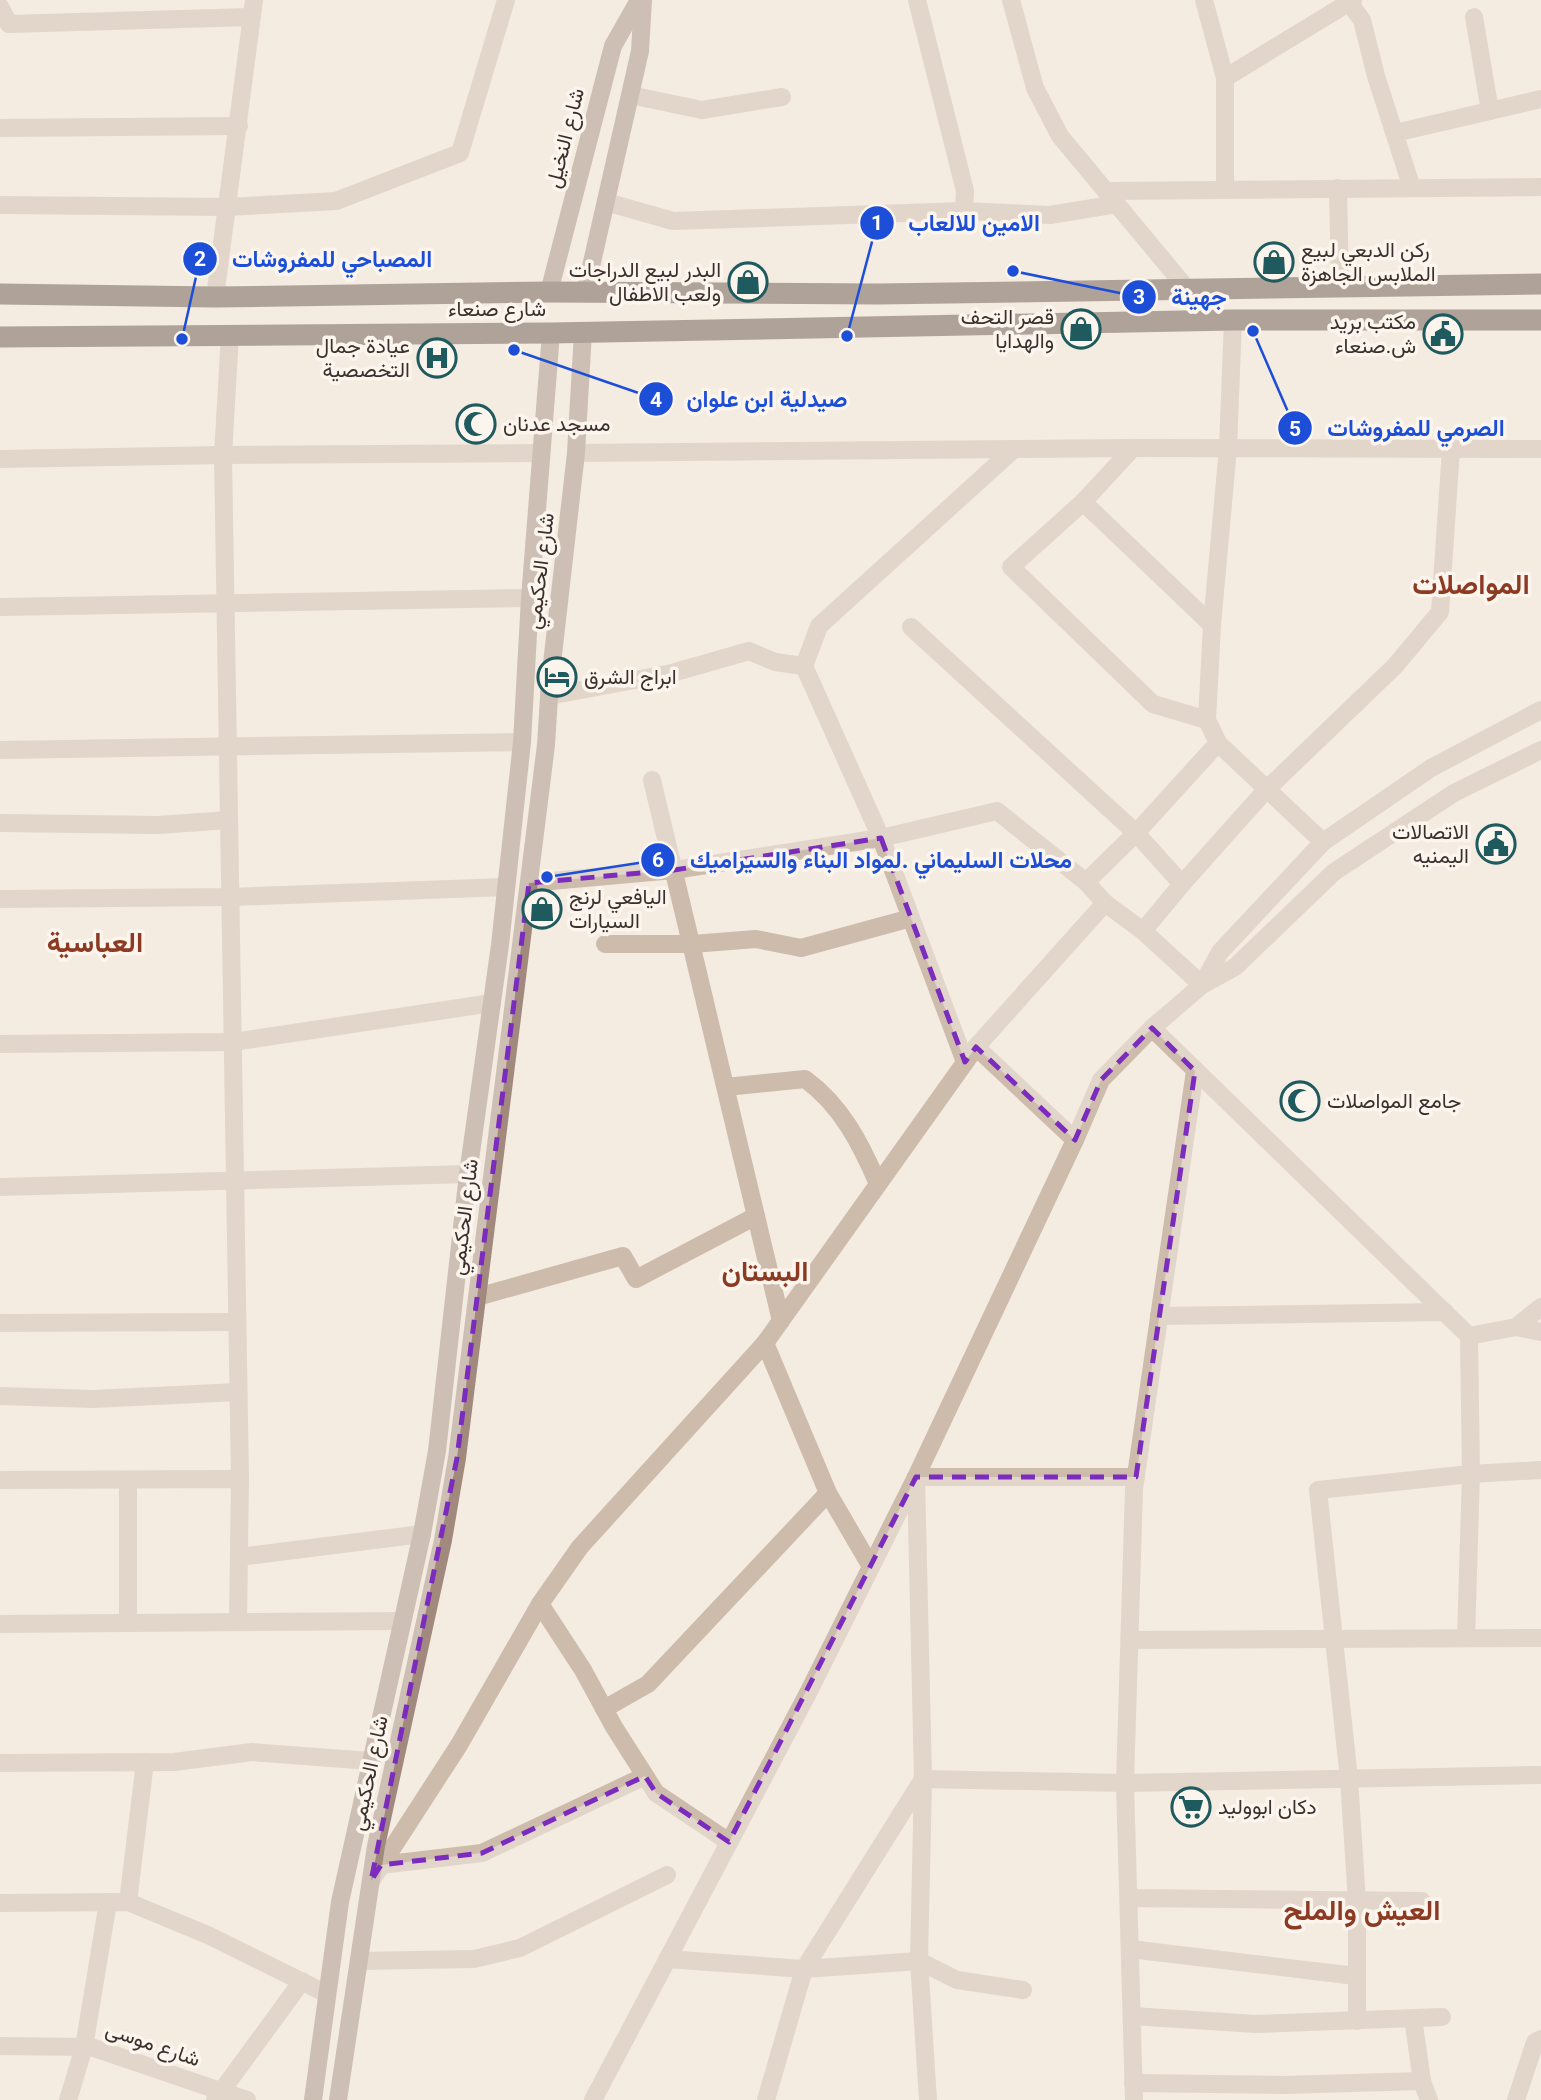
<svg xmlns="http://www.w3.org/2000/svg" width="1541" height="2100" font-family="Roboto,Vazirmatn,sans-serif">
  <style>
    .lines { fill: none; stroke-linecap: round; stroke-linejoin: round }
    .street { stroke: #cdbbac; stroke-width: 18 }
    .secondary { stroke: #a18a7d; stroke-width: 18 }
    .highway { stroke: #5c4a42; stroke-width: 21 }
    .marked { fill: none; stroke: #7b2cbf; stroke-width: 5; stroke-dasharray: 14 9; stroke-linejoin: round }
    .labels { text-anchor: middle; stroke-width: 7; stroke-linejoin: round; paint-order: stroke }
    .street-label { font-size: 21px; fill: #3b302b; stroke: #fbf5ee }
    .poi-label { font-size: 21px; fill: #3b302b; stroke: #fbf5ee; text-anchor: start }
    .district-label { font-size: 28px; font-weight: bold; fill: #8c3b22; stroke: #fbf5ee }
    .leader { fill: none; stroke: #1d4ed8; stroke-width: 2.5 }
    .callout-dot { fill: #1d4ed8; stroke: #fbf5ee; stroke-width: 2.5 }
    .mark-label { font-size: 21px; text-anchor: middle; font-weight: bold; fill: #fff }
    .callout-label { font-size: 23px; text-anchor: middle; font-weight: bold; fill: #1d4ed8; stroke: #fbf5ee; stroke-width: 7; stroke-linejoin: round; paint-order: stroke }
  </style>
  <rect width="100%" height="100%" fill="#f4ebe1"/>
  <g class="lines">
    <g class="street">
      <polyline points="917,0 965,191 964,211"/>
      <polyline points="1011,0 1035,88 1060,136 1188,290"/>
      <polyline points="1204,0 1225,78 1225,190"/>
      <polyline points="1350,4 1362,20 1376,76 1412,188"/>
      <polyline points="0,7 9,24 251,17"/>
      <polyline points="1474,17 1490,111"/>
      <polyline points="1225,78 1353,0"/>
      <polyline points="630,95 702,110 782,97"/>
      <polyline points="0,128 239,126"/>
      <polyline points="1395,133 1541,99"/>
      <polyline points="1338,188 1340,287"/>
      <polyline points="1107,191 1541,187"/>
      <polyline points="606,202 673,221 964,211 1050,215 1117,204"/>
      <polyline points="0,205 227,207 336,201 460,153 506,0"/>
      <polyline points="215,297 254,0"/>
      <polyline points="1233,320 1228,448 1212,625 1207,720 1218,743 1323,842"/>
      <polyline points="230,334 223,455 240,1479"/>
      <polyline points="1133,448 1083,502 1011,567 1153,704 1207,720"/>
      <polyline points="576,453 1133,448 1541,449"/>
      <polyline points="0,459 223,455 541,453"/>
      <polyline points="1083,502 1212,625"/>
      <polyline points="0,607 530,598"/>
      <polyline points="911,627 1136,833 1182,884"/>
      <polyline points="549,696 672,673 749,651 775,662 804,666"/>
      <polyline points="0,750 522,742"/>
      <polyline points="652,780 781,1321"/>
      <polyline points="0,823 158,825 229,820"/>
      <polyline points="1086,882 1136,833 1218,743"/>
      <polyline points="529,883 674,870 881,838 804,666 819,626 1014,449"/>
      <polyline points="0,899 230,897 506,887"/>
      <polyline points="1143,931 1182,884 1266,790 1395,666 1440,612 1451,449"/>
      <polyline points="605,944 692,944 756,939 801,948 911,918"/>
      <polyline points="1202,985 1220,952 1323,842 1431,768 1541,710"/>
      <polyline points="1152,1028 1469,1336 1516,1327 1541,1307"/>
      <polyline points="0,1044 233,1042 492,1003"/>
      <polyline points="976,1047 1105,903 1143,931 1202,985"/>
      <polyline points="965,1062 881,838 997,811 1086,882 1105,903"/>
      <path d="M726,1087L805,1079C841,1105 861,1144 878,1184"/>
      <polyline points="0,1187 468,1174"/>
      <polyline points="477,1297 623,1256 636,1279 756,1216"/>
      <polyline points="1159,1316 1445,1312"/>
      <polyline points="0,1323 237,1322"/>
      <polyline points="1516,1327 1541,1332"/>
      <polyline points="765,1343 976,1047 1075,1140"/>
      <polyline points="0,1396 93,1399 238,1392"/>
      <polyline points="0,1480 240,1479 238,1622"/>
      <polyline points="128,1480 128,1623"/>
      <polyline points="239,1557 422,1534"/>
      <polyline points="540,1604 583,1670 614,1727 656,1793 729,1842"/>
      <polyline points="0,1624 402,1621"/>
      <polyline points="1466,1638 1471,1474 1541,1470"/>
      <polyline points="1130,1640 1541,1638"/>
      <polyline points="604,1709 648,1684 828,1493"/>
      <polyline points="0,1763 174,1762 252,1752 370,1761"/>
      <polyline points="923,1779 1125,1783 1541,1775"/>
      <polyline points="381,1865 482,1853 645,1776"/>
      <polyline points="371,1881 459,1745 540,1604 580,1547 765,1343 828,1493 870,1565"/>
      <polyline points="1129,1898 1422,1901"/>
      <polyline points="128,1902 145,1762"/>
      <polyline points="0,1903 128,1902 210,1936 327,1994"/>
      <polyline points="1130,1949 1356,1976"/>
      <polyline points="667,1959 804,1969 919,1961 928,2100"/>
      <polyline points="359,1961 474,1959 520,1948 667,1875"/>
      <polyline points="1023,1990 957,1980 919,1961 923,1779 916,1477 1136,1477"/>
      <polyline points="1132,2016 1256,2024 1442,2017"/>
      <polyline points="1413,2018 1422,2081"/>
      <polyline points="1357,2021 1357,1902 1349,1779 1318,1490 1471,1474 1469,1336"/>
      <polyline points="0,2046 91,2047 247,2100"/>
      <polyline points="1133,2083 1284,2085 1422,2081 1429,2100"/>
      <polyline points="68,2100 84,2047 108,1902"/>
      <polyline points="215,2100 302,1981"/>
      <polyline points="593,2100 807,1695 916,1477 1075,1140 1101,1080 1152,1028 1202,985 1235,967 1334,872 1454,793 1541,750"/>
      <polyline points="766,2100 804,1969 923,1779"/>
      <polyline points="1134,2100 1125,1783 1134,1489 1195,1071"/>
      <polyline points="1516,2100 1535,2042 1541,2039"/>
    </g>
    <g class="secondary">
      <polyline points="549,292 613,46 639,0"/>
      <polyline points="585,293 640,51 643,0"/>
      <polyline points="313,2100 340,1902 422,1534 437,1451 468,1174 500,945 522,742 530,598 551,333"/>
      <polyline points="338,2100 376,1846 443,1540 457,1458 546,745 550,681 576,453 583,332"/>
    </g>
    <g class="highway">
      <polyline points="0,294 215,297 549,292 879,294 1541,284"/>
      <polyline points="0,337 551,333 1233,320 1541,320"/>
    </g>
  </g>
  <path d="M0 0H1541V2100H0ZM881,838L965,1062L976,1047L1075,1140L1101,1080L1152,1028L1195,1071L1136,1477H916L729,1842L656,1793L645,1776L482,1853L381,1865L371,1881L457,1458L529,883L674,870Z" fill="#f4ebe1" fill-opacity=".55" fill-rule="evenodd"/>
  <path class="marked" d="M881,838L965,1062L976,1047L1075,1140L1101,1080L1152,1028L1195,1071L1136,1477H916L729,1842L656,1793L645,1776L482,1853L381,1865L371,1881L457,1458L529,883L674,870Z"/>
  <defs>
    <g id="shop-ring" transform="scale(2.0125)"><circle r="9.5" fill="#fbf5ee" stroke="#1f5a5e" stroke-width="1.5"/><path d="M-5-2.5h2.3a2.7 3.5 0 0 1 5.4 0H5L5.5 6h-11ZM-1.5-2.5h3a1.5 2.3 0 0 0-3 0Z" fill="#1f5a5e"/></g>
    <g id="civic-ring" transform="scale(2.0125)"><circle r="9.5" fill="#fbf5ee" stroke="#1f5a5e" stroke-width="1.5"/><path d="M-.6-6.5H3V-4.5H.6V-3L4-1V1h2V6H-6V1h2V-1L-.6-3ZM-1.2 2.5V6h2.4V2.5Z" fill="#1f5a5e"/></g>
    <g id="hospital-ring" transform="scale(2.0125)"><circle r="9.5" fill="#fbf5ee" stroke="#1f5a5e" stroke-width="1.5"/><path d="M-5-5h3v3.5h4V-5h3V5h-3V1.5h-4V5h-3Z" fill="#1f5a5e"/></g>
    <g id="mosque-ring" transform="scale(2.0125)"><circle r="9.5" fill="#fbf5ee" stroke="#1f5a5e" stroke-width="1.5"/><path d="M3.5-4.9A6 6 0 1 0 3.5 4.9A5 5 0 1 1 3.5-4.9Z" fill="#1f5a5e"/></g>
    <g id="hotel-ring" transform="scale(2.0125)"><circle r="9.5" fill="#fbf5ee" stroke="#1f5a5e" stroke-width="1.5"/><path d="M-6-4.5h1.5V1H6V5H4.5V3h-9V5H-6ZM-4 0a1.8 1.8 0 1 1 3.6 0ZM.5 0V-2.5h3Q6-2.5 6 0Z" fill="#1f5a5e"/></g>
    <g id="supermarket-ring" transform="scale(2.0125)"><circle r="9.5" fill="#fbf5ee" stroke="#1f5a5e" stroke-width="1.5"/><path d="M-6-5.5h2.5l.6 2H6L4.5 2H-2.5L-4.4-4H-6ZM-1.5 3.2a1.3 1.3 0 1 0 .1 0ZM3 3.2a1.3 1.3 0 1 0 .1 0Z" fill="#1f5a5e"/></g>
  </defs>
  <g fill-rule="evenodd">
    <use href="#shop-ring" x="1274" y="262"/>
    <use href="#shop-ring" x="748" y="282"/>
    <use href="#shop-ring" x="1081" y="329"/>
    <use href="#civic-ring" x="1443" y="334"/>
    <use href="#hospital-ring" x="437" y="358"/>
    <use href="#mosque-ring" x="476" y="424"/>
    <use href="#hotel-ring" x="557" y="677"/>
    <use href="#civic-ring" x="1496" y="844"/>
    <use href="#shop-ring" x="542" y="909"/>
    <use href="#mosque-ring" x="1300" y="1101"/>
    <use href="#supermarket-ring" x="1191" y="1807"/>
  </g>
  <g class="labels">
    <g class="street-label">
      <text transform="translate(565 138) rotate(-76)" y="7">شارع النخيل</text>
      <text x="497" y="316">شارع صنعاء</text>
      <text transform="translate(540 571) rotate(-83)" y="7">شارع الحكيمي</text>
      <text transform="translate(464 1217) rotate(-83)" y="7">شارع الحكيمي</text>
      <text transform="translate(369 1773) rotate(-78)" y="7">شارع الحكيمي</text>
      <text transform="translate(153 2044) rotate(19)" y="7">شارع موسى</text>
    </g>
    <g class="poi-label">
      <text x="1301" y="257">ركن الدبعي لبيع<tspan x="1301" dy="24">الملابس الجاهزة</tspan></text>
      <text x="721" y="277" text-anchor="end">البدر لبيع الدراجات<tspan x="721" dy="24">ولعب الاطفال</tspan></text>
      <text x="1054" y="324" text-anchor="end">قصر التحف<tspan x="1054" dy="24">والهدايا</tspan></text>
      <text x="1416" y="329" text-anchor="end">مكتب بريد<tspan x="1416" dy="24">ش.صنعاء</tspan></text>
      <text x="410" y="353" text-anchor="end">عيادة جمال<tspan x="410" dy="24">التخصصية</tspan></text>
      <text x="503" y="431">مسجد عدنان</text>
      <text x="584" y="684">ابراج الشرق</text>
      <text x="1469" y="839" text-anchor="end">الاتصالات<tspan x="1469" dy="24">اليمنيه</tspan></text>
      <text x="569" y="904">اليافعي لرنج<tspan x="569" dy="24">السيارات</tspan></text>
      <text x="1327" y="1108">جامع المواصلات</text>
      <text x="1218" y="1814">دكان ابووليد</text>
    </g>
    <g class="district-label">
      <text x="1471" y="594">المواصلات</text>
      <text x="95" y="952">العباسية</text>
      <text x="765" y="1281">البستان</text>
      <text x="1362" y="1920">العيش والملح</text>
    </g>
  </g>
  <path class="leader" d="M847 336L877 223M182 339L200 259M1013 271L1139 297M514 350L656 399M1253 331L1295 428M547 877L658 860"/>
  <g class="callout-dot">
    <circle cx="847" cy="336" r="7"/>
    <circle cx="182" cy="339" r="7"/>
    <circle cx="1013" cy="271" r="7"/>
    <circle cx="514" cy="350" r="7"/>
    <circle cx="1253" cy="331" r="7"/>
    <circle cx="547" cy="877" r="7"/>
    <circle cx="877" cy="223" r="18"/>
    <circle cx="200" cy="259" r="18"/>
    <circle cx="1139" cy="297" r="18"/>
    <circle cx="656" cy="399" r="18"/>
    <circle cx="1295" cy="428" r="18"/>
    <circle cx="658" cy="860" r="18"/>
  </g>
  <g class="mark-label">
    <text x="877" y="230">1</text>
    <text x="200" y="266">2</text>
    <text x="1139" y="304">3</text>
    <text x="656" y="407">4</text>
    <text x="1295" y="436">5</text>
    <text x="658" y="867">6</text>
  </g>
  <g class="callout-label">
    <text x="974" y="231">الامين للالعاب</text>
    <text x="332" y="267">المصباحي للمفروشات</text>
    <text x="1199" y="305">جهينة</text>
    <text x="767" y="407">صيدلية ابن علوان</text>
    <text x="1416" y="436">الصرمي للمفروشات</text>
    <text x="881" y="868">محلات السليماني .لمواد البناء والسيراميك</text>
  </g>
</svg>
